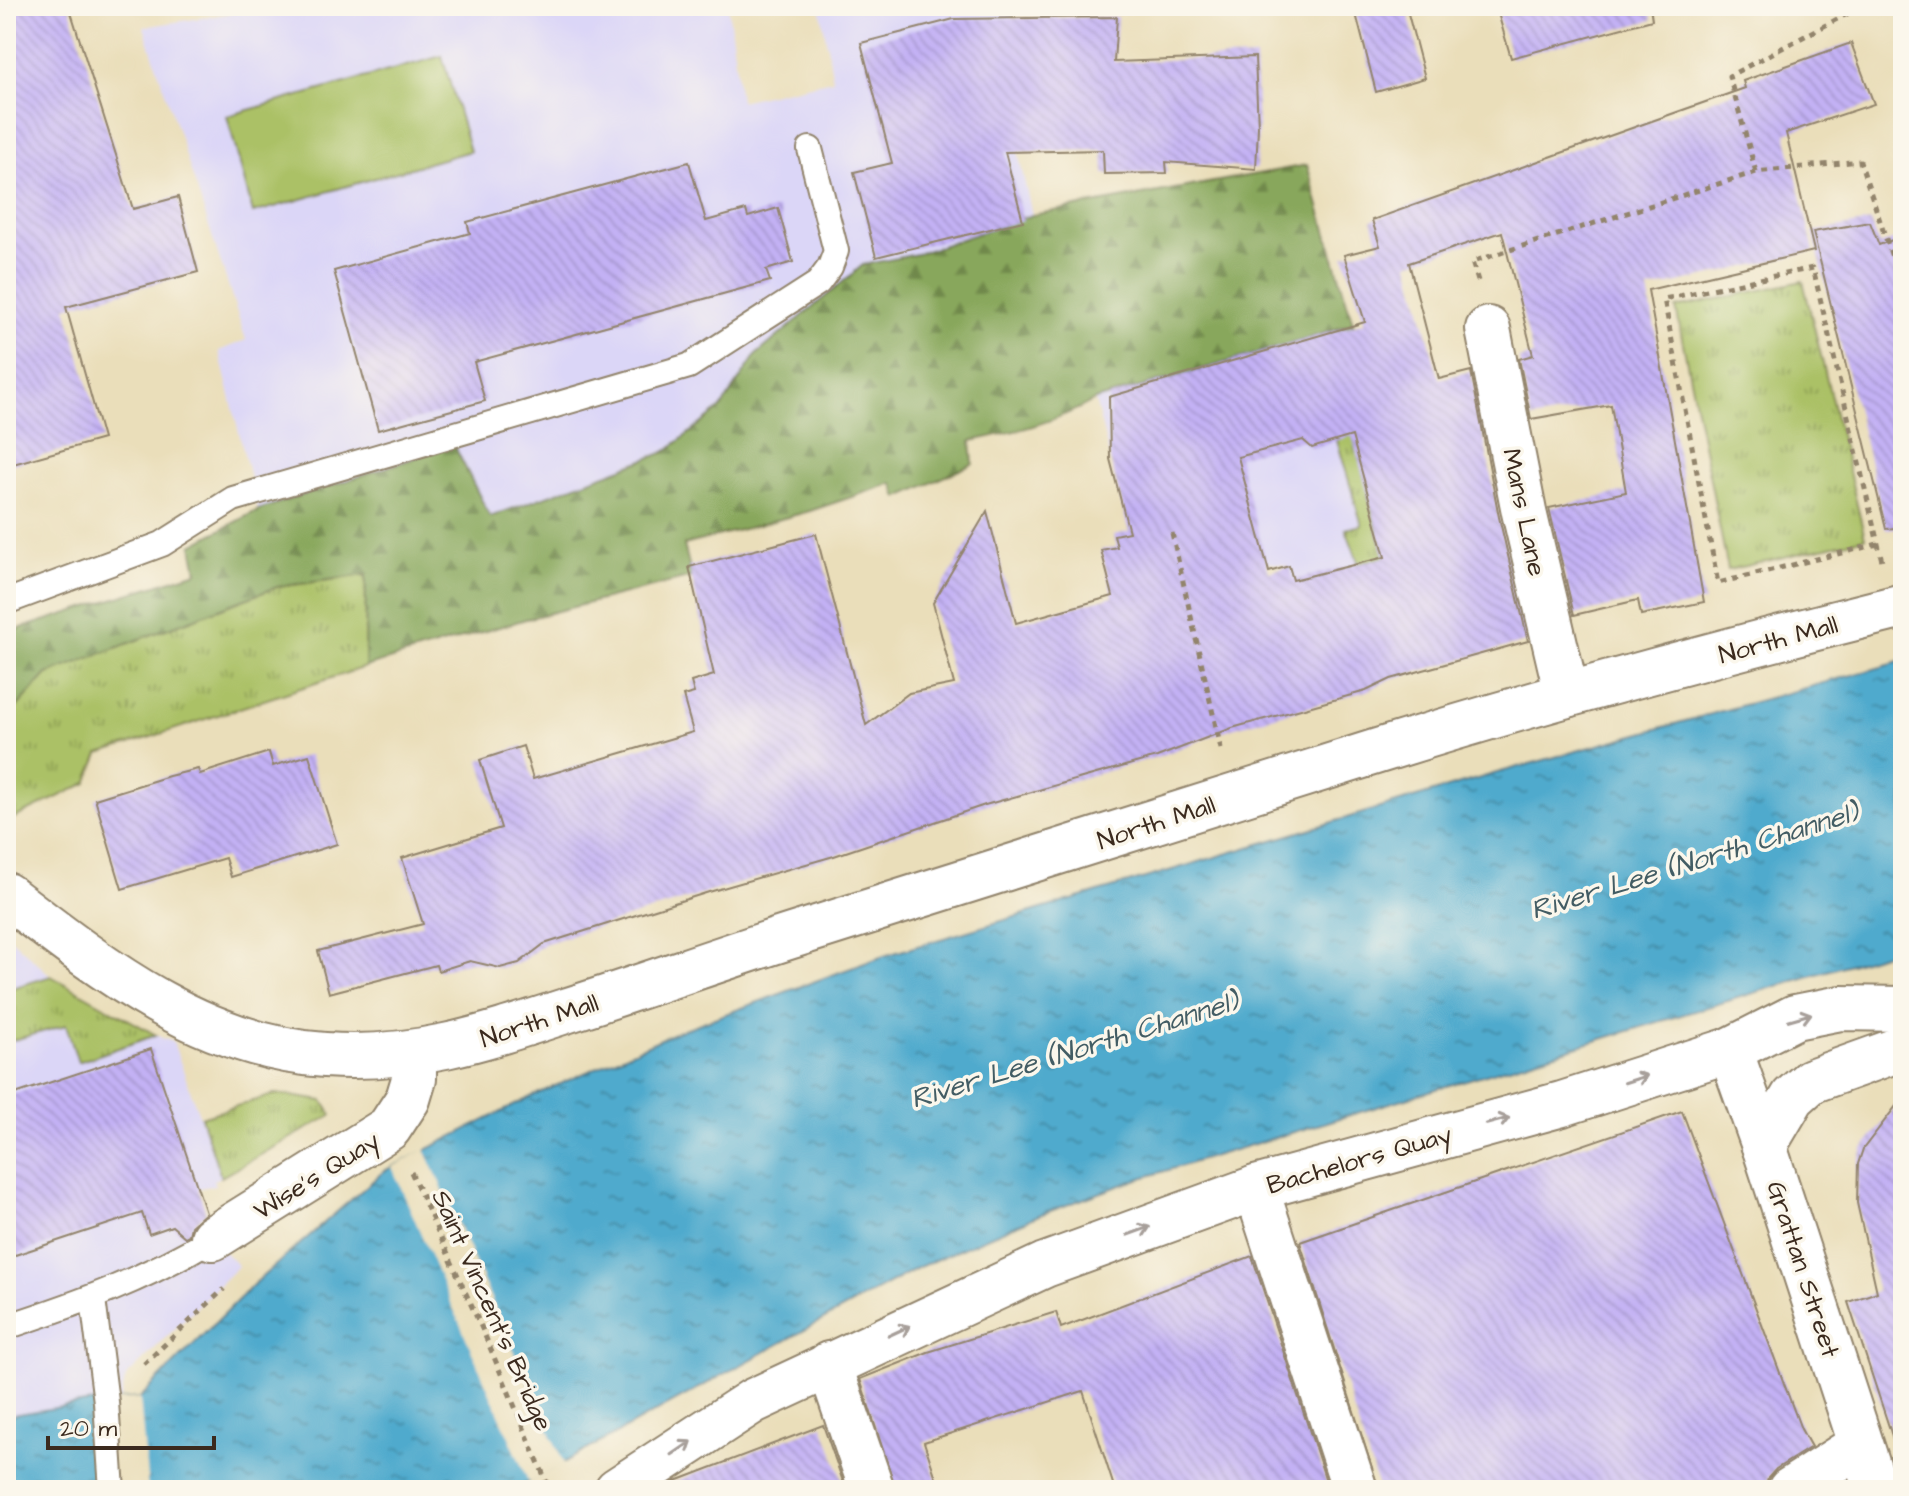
<svg xmlns="http://www.w3.org/2000/svg" width="1909" height="1496" font-family="'Architects Daughter',sans-serif">
  <style>
    .built { fill: #dbd6f7 }
    .grass { fill: url(#grass-tufts); stroke: #737642; stroke-width: 2 }
    .forest { fill: url(#forest-firs); stroke: #62683c; stroke-width: 2 }
    .pitch { fill: #abc166; stroke: #737642; stroke-width: 2 }
    .water { fill: url(#water-ripples); stroke: #456a76; stroke-width: 2 }
    .pier { fill: #eadeba }
    .building { fill: url(#building-back-hatch); fill-rule: evenodd }
    .lines { fill: none; stroke-linecap: round; stroke-linejoin: round }
    .service-casing { stroke: #92846c; stroke-width: 28 }
    .minor-casing { stroke: #92846c; stroke-width: 48 }
    .tertiary-casing { stroke: #92846c; stroke-width: 48 }
    .secondary-casing { stroke: #92846c; stroke-width: 48 }
    .path { stroke: #92846c; stroke-width: 5; stroke-dasharray: 6 6; stroke-linecap: butt }
    .service { stroke: #fff; stroke-width: 24 }
    .minor { stroke: #fff; stroke-width: 44 }
    .tertiary { stroke: #fff; stroke-width: 44 }
    .secondary { stroke: #fff; stroke-width: 44 }
    .oneway { stroke: #a79f9a }
    .labels { text-anchor: middle; stroke-width: 7; stroke-linejoin: round; paint-order: stroke }
    .street-label { font-size: 26px; fill: #3b2a1e; stroke: #fbf7ec }
    .water-label { font-size: 28px; font-style: italic; fill: #435d64; stroke: #fbf7ec }
  </style>
  <defs>
    <pattern id="grass-tufts" width="24" height="20" patternUnits="userSpaceOnUse" patternTransform="scale(2)"><rect width="24" height="20" fill="#abc166"/><path d="M3 7l-1-3M5 7V3M7 7l1-3M15 17l-1-3M17 17v-4M19 17l1-3" fill="none" stroke="#8c9d53"/></pattern>
    <pattern id="forest-firs" width="22" height="20" patternUnits="userSpaceOnUse" patternTransform="scale(2)"><rect width="22" height="20" fill="#88a75b"/><path d="M5 1l3.5 6h-7zM16 11l3.5 6h-7z" fill="#70884b"/></pattern>
    <pattern id="water-ripples" width="26" height="14" patternUnits="userSpaceOnUse" patternTransform="scale(2)"><rect width="26" height="14" fill="#4faacd"/><path d="M2 4q2-2 4 0t4 0M15 11q2-2 4 0t4 0" fill="none" stroke="#438ba6"/></pattern>
    <pattern id="building-back-hatch" width="6" height="6" patternUnits="userSpaceOnUse" patternTransform="scale(2)"><rect width="6" height="6" fill="#c3b1f4"/><path d="M-1 5l2 2M0 0l6 6M5-1l2 2" fill="none" stroke="#a898d1"/></pattern>
  </defs>
  <rect width="100%" height="100%" fill="#fbf7ec"/>
  <filter id="ink" filterUnits="userSpaceOnUse"><feTurbulence type="fractalNoise" baseFrequency=".0125" numOctaves="2"/><feDisplacementMap in="SourceGraphic" scale="16" xChannelSelector="R" yChannelSelector="G"/><feConvolveMatrix kernelMatrix="1 2 1 2 8 2 1 2 1" color-interpolation-filters="sRGB"/></filter>
  <filter id="wash" filterUnits="userSpaceOnUse"><feTurbulence type="fractalNoise" baseFrequency=".006" numOctaves="4" result="noise"/><feDisplacementMap in="SourceGraphic" scale="32" xChannelSelector="R" yChannelSelector="G"/><feGaussianBlur stdDeviation="1.8" result="paint"/><feColorMatrix in="noise" values="0 0 0 0 0 0 0 0 0 0 0 0 0 0 0 0 0 1.4 0 .05"/><feComposite in="paint" operator="in"/></filter>
  <g filter="url(#wash)">
    <rect width="100%" height="100%" fill="#eadeba"/>
    <g class="built">
      <polygon points="278,6 728,6 740,101 833,80 821,11 859,6 1027,6 1012,14 1017,114 1010,117 1032,215 917,254 863,265 756,355 721,408 665,452 489,518 453,445 258,510 219,351 246,340 144,27"/>
      <polygon points="1307,339 1362,526 1347,529 1359,564 1299,604 1289,566 1266,562 1193,581 1129,532 1095,400"/>
      <polygon points="6,934 51,976 162,1038 173,1042 221,1177 213,1180 215,1185 200,1188 186,1199 193,1219 238,1266 126,1377 120,1400 121,1490 6,1490"/>
    </g>
    <g class="grass">
      <polygon points="1803,281 1865,538 1728,570 1676,308"/>
      <polygon points="1353,323 1397,487 1368,496 1385,557 1359,564 1346,529 1362,525 1307,339"/>
      <polygon points="366,575 365,667 99,754 87,783 6,822 6,719 47,674 277,587"/>
      <polygon points="51,976 156,1035 78,1062 66,1025 7,1042 6,990"/>
      <polygon points="276,1094 323,1101 332,1115 221,1177 201,1117"/>
    </g>
    <path class="forest" d="M1307,165L1353,323L1307,339L1095,400C1056,422 1015,432 971,441L973,464L898,498L893,483L810,511L684,545L692,577L526,619L365,667L366,575L277,587L47,674L6,719V633L197,572L192,545L258,510L454,445L490,517L665,452L721,408L756,355L863,265L917,254L1032,215Z"/>
    <polygon class="pitch" points="442,56 470,151 253,213 227,116"/>
    <polygon class="water" points="1903,661 1903,948 1135,1180 1039,1215 919,1267 514,1490 6,1490 6,1416 86,1403 140,1398 255,1283 384,1171 533,1096 679,1031 884,956 1497,773"/>
    <g class="pier">
      <polygon points="425,1149 564,1464 529,1483 392,1167"/>
      <polygon points="140,1398 148,1490 105,1490 97,1402"/>
    </g>
    <g id="blocks">
      <g class="building">
        <polygon points="6,6 69,6 133,209 178,197 198,272 66,307 103,439 6,466"/>
        <polygon points="1354,6 1406,6 1425,78 1376,92"/>
        <polygon points="1496,6 1650,6 1652,20 1511,58"/>
        <polygon points="1117,17 1114,62 1255,57 1258,127 1256,169 1166,162 1167,173 1104,174 1103,150 1005,152 1023,221 876,257 854,172 892,163 861,43 954,19"/>
        <path d="M1851,43L1874,104L1786,133L1814,251L1648,290L1704,602L1641,615L1638,600L1574,615L1549,508L1626,492L1611,405L1531,419L1519,359L1533,355L1502,232L1409,263L1439,379L1471,371L1499,517L1528,641L1391,679L1366,691L1232,728L1157,757L985,805L834,856L709,892L544,944L519,963L500,968L470,961L438,971L436,965L329,993L318,951L423,924L402,858L501,828L480,760L523,746L533,779L693,732L683,696L694,693L691,682L714,675L689,567L816,534L866,725L909,693L954,684L933,603L987,511L1016,623L1113,596L1101,550L1117,547L1114,535L1129,532L1110,459L1109,397L1365,322L1344,255L1380,246L1372,220L1745,88L1743,81ZM1352,436L1385,557L1293,580L1289,566L1269,572L1238,457L1303,440L1312,448Z"/>
        <polygon points="689,162 706,221 746,210 748,217 778,208 793,262 766,270 770,281 474,362 485,401 378,430 334,271 470,233 467,222"/>
        <polygon points="1870,222 1879,245 1903,236 1903,527 1886,529 1813,232"/>
        <polygon points="269,752 273,766 309,755 337,844 231,877 225,858 122,889 95,799 169,776 198,769 200,774"/>
        <polygon points="151,1049 206,1213 191,1226 189,1235 185,1237 172,1226 149,1234 142,1213 6,1258 6,1097"/>
        <polygon points="1903,1097 1903,1441 1894,1442 1848,1302 1877,1292 1857,1203 1858,1164 1863,1149"/>
        <polygon points="1682,1111 1801,1429 1811,1447 1776,1469 1768,1478 1765,1490 1379,1490 1300,1242"/>
        <polygon points="1252,1256 1329,1490 1115,1490 1083,1391 924,1442 940,1490 896,1490 860,1379 928,1352 1056,1312 1061,1328"/>
        <polygon points="823,1425 846,1490 663,1490 676,1481"/>
      </g>
    </g>
  </g>
  <g filter="url(#ink)">
    <use href="#blocks" fill-opacity="0" stroke="#92846c" stroke-width="2"/>
    <g class="lines">
      <g class="service-casing">
        <g id="service">
          <polyline points="6,602 162,544 233,499 689,366 818,283 830,267 836,251 810,149"/>
          <polyline points="93,1299 106,1402 112,1490"/>
          <path d="M6,1327C82,1302 144,1280 213,1238"/>
        </g>
      </g>
      <g class="minor-casing">
        <g id="minor">
          <polyline points="1488,329 1524,512 1567,695"/>
          <polyline points="1256,1188 1355,1490"/>
          <polyline points="213,1238 389,1128 408,1099 414,1079 414,1053"/>
          <polyline points="829,1364 872,1490"/>
          <polyline points="1790,1490 1860,1445"/>
        </g>
      </g>
      <g class="tertiary-casing">
        <g id="tertiary">
          <polyline points="1730,1050 1764,1146 1876,1490"/>
          <polyline points="1764,1146 1793,1097 1811,1081 1903,1048"/>
        </g>
      </g>
      <g class="secondary-casing">
        <g id="secondary">
          <path d="M6,895C101,968 201,1047 325,1055C413,1061 480,1039 562,1012C642,987 721,958 801,933C994,874 1185,810 1378,751C1551,697 1727,650 1903,606"/>
          <polyline points="617,1490 753,1401 1045,1265 1256,1188 1562,1104 1730,1050 1795,1017 1841,1008 1903,1009"/>
        </g>
      </g>
      <g class="path">
        <polyline points="1756,172 1729,76 1862,6"/>
        <polyline points="1478,281 1472,262 1756,172 1860,161 1903,290"/>
        <polyline points="1172,533 1221,749"/>
        <polyline points="1878,544 1718,583 1664,299 1813,268 1882,561"/>
        <polyline points="411,1172 483,1331 550,1490"/>
        <polyline points="144,1364 224,1289"/>
      </g>
      <use href="#service" class="service"/>
      <use href="#minor" class="minor"/>
      <use href="#tertiary" class="tertiary"/>
      <use href="#secondary" class="secondary"/>
    </g>
    <defs><path id="oneway-shaft" d="M-6 0H5M1.5-3L5.5 0L1.5 3" fill="none" stroke-width="1.6" stroke-linecap="round" stroke-linejoin="round" transform="scale(2)"/></defs>
    <g class="oneway">
      <use href="#oneway-shaft" transform="translate(1800 1017) rotate(-16)"/>
      <use href="#oneway-shaft" transform="translate(1636 1079) rotate(-18)"/>
      <use href="#oneway-shaft" transform="translate(1498 1121) rotate(-15)"/>
      <use href="#oneway-shaft" transform="translate(1139 1231) rotate(-20)"/>
      <use href="#oneway-shaft" transform="translate(899 1331) rotate(-25)"/>
      <use href="#oneway-shaft" transform="translate(682 1448) rotate(-34)"/>
    </g>
  </g>
  <g class="labels">
    <g class="street-label">
      <text transform="translate(1525 512) rotate(78)" y="9">Mans Lane</text>
      <text transform="translate(1778 639) rotate(-15)" y="9">North Mall</text>
      <text transform="translate(1156 822) rotate(-18)" y="9">North Mall</text>
      <text transform="translate(539 1020) rotate(-18)" y="9">North Mall</text>
      <text transform="translate(1359 1159) rotate(-16)" y="9">Bachelors Quay</text>
      <text transform="translate(316 1175) rotate(-32)" y="9">Wise's Quay</text>
      <text transform="translate(1804 1269) rotate(72)" y="9">Grattan Street</text>
      <text transform="translate(493 1310) rotate(66)" y="9">Saint Vincent's Bridge</text>
    </g>
    <g class="water-label">
      <text transform="translate(1694 860) rotate(-17)" y="10">River Lee (North Channel)</text>
      <text transform="translate(1074 1049) rotate(-17)" y="10">River Lee (North Channel)</text>
    </g>
  </g>
  <rect width="1909" height="1496" fill="none" stroke="#fbf7ec" stroke-width="32"/>
  <path d="M48 1436v12h166v-12" fill="none" stroke="#3b2a1e" stroke-width="4"/>
  <text x="60" y="1436" font-size="24" fill="#3b2a1e" stroke="#fbf7ec" stroke-width="6" paint-order="stroke">20 m</text>
</svg>
